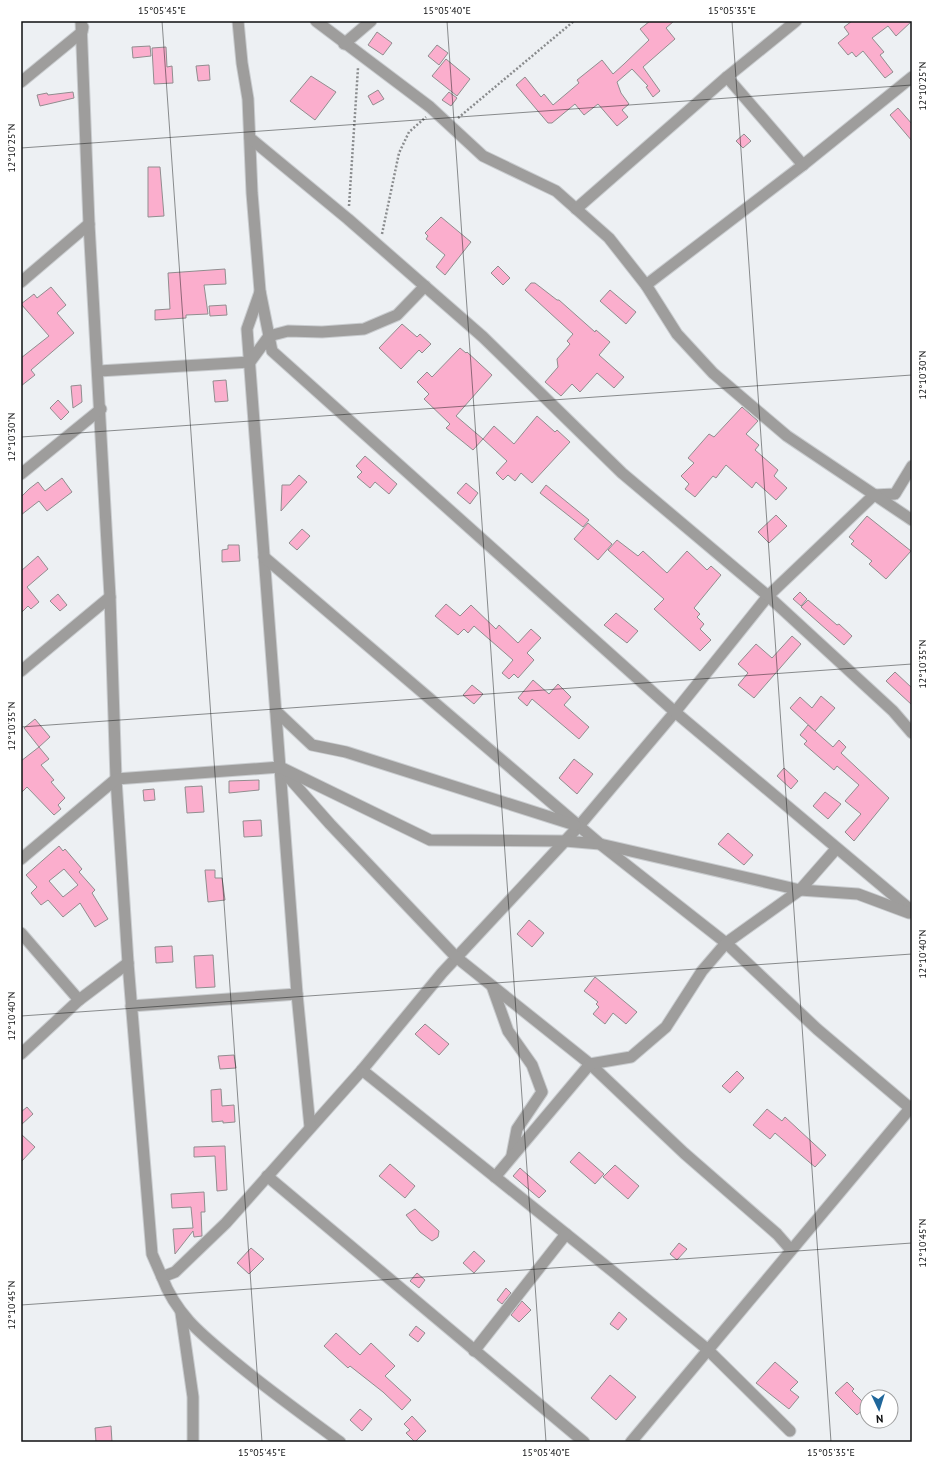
<svg xmlns="http://www.w3.org/2000/svg" width="933" height="1463" font-family="'PT Sans',sans-serif">
  <style>
    .building { fill: #fbaecd; stroke: #918d8f; fill-rule: evenodd }
    .lines { fill: none; stroke-linecap: round; stroke-linejoin: round }
    .minor-casing { stroke: #c9cccf; stroke-width: 13 }
    .path { stroke: #8a8c8e; stroke-width: 2.5; stroke-dasharray: 2 2; stroke-linecap: butt }
    .minor { stroke: #9e9d9c; stroke-width: 11 }
    .ticks { fill: none; stroke: #0e0f10; stroke-width: 1; stroke-opacity: 0.45 }
    .neatline { fill: none; stroke: #0e0f10; stroke-width: 1.5 }
    .ticks-label { font-size: 10px; text-anchor: middle; fill: #0e0f10 }
  </style>
  <rect width="100%" height="100%" fill="#edf0f3"/>
  <g class="building">
    <polygon points="650,21 674,21 666,28 675,39 643,67 660,91 653,97 646,87 648,86 632,69 617,82 621,93 629,104 622,110 628,117 617,126 598,104 584,115 575,104 552,123 548,123 516,85 525,77 541,97 544,94 553,105 579,83 577,80 602,60 613,74 624,64 649,40 640,29"/>
    <polygon points="852,21 912,21 896,36 888,26 872,38 884,52 880,55 893,72 885,78 863,51 856,57 852,52 848,55 838,43 849,34 844,27"/>
    <polygon points="377,32 392,43 383,55 368,45"/>
    <polygon points="437,45 448,53 439,65 428,56"/>
    <polygon points="150,46 151,56 133,58 132,47"/>
    <polygon points="166,47 167,67 172,66 173,83 154,84 152,48"/>
    <polygon points="446,59 470,79 457,96 432,76"/>
    <polygon points="209,65 210,80 198,81 196,66"/>
    <polygon points="311,76 336,92 315,120 290,101"/>
    <polygon points="378,90 384,99 373,105 368,96"/>
    <polygon points="73,92 74,98 40,106 37,95 47,93 48,95"/>
    <polygon points="449,92 457,98 451,106 442,100"/>
    <polygon points="898,108 912,124 912,141 890,115"/>
    <polygon points="744,134 751,141 743,148 736,141"/>
    <polygon points="148,167 160,167 164,216 148,217"/>
    <polygon points="441,217 471,242 445,275 436,267 445,255 426,239 428,236 425,233"/>
    <polygon points="498,266 510,278 503,285 491,273"/>
    <polygon points="225,269 226,284 204,285 208,314 186,315 186,318 155,320 155,310 170,309 168,273"/>
    <polygon points="531,283 535,283 557,300 559,300 595,332 596,330 610,342 599,355 624,377 614,388 597,373 580,392 572,384 561,396 545,382 558,367 557,359 570,344 567,341 573,334 525,290"/>
    <polygon points="51,287 66,305 57,313 74,333 31,370 35,375 21,386 21,358 49,336 21,304 34,294 37,298"/>
    <polygon points="610,290 636,312 626,324 600,301"/>
    <polygon points="226,305 227,315 210,316 209,306"/>
    <polygon points="402,324 417,337 420,334 431,344 422,353 419,350 401,369 379,348"/>
    <polygon points="460,348 466,353 467,352 492,375 456,416 483,439 473,450 446,428 450,424 424,399 429,394 417,382 427,372 432,377"/>
    <polygon points="226,380 228,401 215,402 213,381"/>
    <polygon points="81,385 82,402 73,408 71,386"/>
    <polygon points="58,400 69,412 61,420 50,408"/>
    <polygon points="742,407 758,421 746,434 759,445 755,450 778,470 774,476 787,488 776,500 756,482 752,488 726,465 716,478 713,476 695,497 685,489 689,484 681,476 694,463 688,458 709,434 714,437"/>
    <polygon points="537,416 555,432 557,430 570,442 532,483 521,473 515,481 508,475 503,480 496,473 507,461 483,439 494,426 514,444"/>
    <polygon points="365,456 397,484 389,494 375,482 370,488 357,477 362,472 356,466"/>
    <polygon points="299,475 307,482 281,511 282,485 290,485"/>
    <polygon points="62,478 72,492 47,511 39,501 21,515 21,497 29,489 38,482 45,491"/>
    <polygon points="466,483 478,493 470,504 457,493"/>
    <polygon points="546,485 589,520 583,527 540,493"/>
    <polygon points="776,515 787,526 769,543 758,532"/>
    <polygon points="867,516 911,551 886,579 869,564 872,561 851,544 854,541 849,537"/>
    <polygon points="588,523 612,544 598,560 574,539"/>
    <polygon points="302,529 310,536 297,550 289,543"/>
    <polygon points="617,540 638,556 643,551 667,573 687,551 707,570 711,566 721,575 694,608 700,614 697,617 704,624 700,629 711,640 700,651 654,609 664,599 608,550"/>
    <polygon points="228,545 239,545 240,561 222,562 222,550 228,549"/>
    <polygon points="38,556 48,569 27,587 39,602 31,609 28,606 21,613 21,571"/>
    <polygon points="800,592 807,599 801,606 793,599"/>
    <polygon points="58,594 67,605 60,611 50,601"/>
    <polygon points="808,600 837,625 839,624 852,636 844,645 801,607"/>
    <polygon points="446,604 460,616 471,605 496,629 499,625 518,643 531,629 541,638 527,653 534,660 518,678 514,674 509,679 502,673 513,660 474,626 468,633 464,629 458,635 435,616"/>
    <polygon points="616,613 638,631 627,643 604,625"/>
    <polygon points="792,636 801,644 754,698 738,685 748,673 738,664 756,644 772,658"/>
    <polygon points="895,672 912,688 912,705 886,681"/>
    <polygon points="533,680 549,694 558,684 571,697 564,705 589,727 579,739 532,699 527,706 518,698"/>
    <polygon points="472,685 483,694 474,704 463,695"/>
    <polygon points="821,696 835,708 815,731 790,708 800,697 812,708"/>
    <polygon points="35,719 50,737 39,747 24,728"/>
    <polygon points="808,725 833,747 839,740 846,747 841,753 889,798 854,841 845,832 861,814 845,801 859,785 837,766 834,770 804,744 807,741 800,735"/>
    <polygon points="39,747 49,759 41,765 54,780 51,782 65,798 58,805 61,809 54,815 27,787 21,793 21,761"/>
    <polygon points="574,759 593,774 577,794 559,778"/>
    <polygon points="784,768 798,781 791,789 777,776"/>
    <polygon points="259,780 259,790 229,793 229,781"/>
    <polygon points="202,786 204,812 187,813 185,787"/>
    <polygon points="154,789 155,800 144,801 143,790"/>
    <polygon points="825,792 841,804 828,819 813,806"/>
    <polygon points="261,820 262,836 244,837 243,821"/>
    <polygon points="728,833 753,855 744,865 718,844"/>
    <path d="M59,846L63,851L65,849L82,869L79,872L95,890L92,893L108,919L95,927L80,903L63,917L48,900L41,905L31,893L37,887L26,875ZM64,869L78,885L63,897L49,881Z"/>
    <polygon points="205,870 215,870 215,878 222,878 225,900 208,902"/>
    <polygon points="529,920 544,933 532,947 517,934"/>
    <polygon points="172,946 173,962 156,963 155,947"/>
    <polygon points="213,955 215,987 196,988 194,956"/>
    <polygon points="595,977 637,1012 626,1024 613,1013 605,1024 593,1014 599,1007 596,1004 598,1002 584,991"/>
    <polygon points="425,1024 449,1044 439,1055 415,1034"/>
    <polygon points="234,1055 236,1068 220,1069 218,1056"/>
    <polygon points="737,1071 744,1078 730,1093 722,1086"/>
    <polygon points="221,1089 222,1106 234,1105 235,1122 223,1123 223,1121 212,1122 211,1090"/>
    <polygon points="27,1107 33,1114 21,1125 21,1112"/>
    <polygon points="767,1109 782,1121 785,1117 826,1155 815,1167 775,1133 770,1139 753,1125"/>
    <polygon points="21,1134 35,1147 21,1162"/>
    <polygon points="225,1146 227,1190 217,1191 215,1156 194,1157 194,1147"/>
    <polygon points="579,1152 604,1174 595,1184 570,1162"/>
    <polygon points="390,1164 415,1186 405,1198 379,1176"/>
    <polygon points="615,1165 639,1186 628,1199 603,1177"/>
    <polygon points="520,1168 546,1191 539,1198 513,1176"/>
    <polygon points="204,1192 205,1212 201,1212 202,1236 194,1237 193,1231 175,1254 173,1229 193,1228 191,1207 172,1208 171,1194"/>
    <polygon points="415,1209 439,1231 438,1237 432,1241 420,1232 406,1215"/>
    <polygon points="679,1243 687,1249 677,1260 670,1254"/>
    <polygon points="251,1248 264,1259 249,1274 237,1263"/>
    <polygon points="474,1251 485,1261 474,1273 463,1263"/>
    <polygon points="417,1273 425,1280 419,1288 410,1281"/>
    <polygon points="506,1288 511,1293 502,1304 497,1300"/>
    <polygon points="522,1301 531,1310 519,1322 511,1315"/>
    <polygon points="619,1312 627,1319 618,1330 610,1324"/>
    <polygon points="416,1326 425,1333 418,1342 409,1335"/>
    <polygon points="336,1333 360,1355 371,1343 395,1366 385,1376 411,1400 402,1410 383,1392 350,1366 348,1368 324,1346"/>
    <polygon points="775,1362 798,1382 790,1390 799,1397 789,1409 756,1383"/>
    <polygon points="610,1375 636,1397 616,1420 591,1398"/>
    <polygon points="847,1382 854,1389 852,1391 867,1406 857,1415 835,1393"/>
    <polygon points="360,1409 372,1419 362,1431 350,1420"/>
    <polygon points="412,1416 426,1431 415,1442 406,1433 410,1430 404,1424"/>
    <polygon points="111,1426 112,1442 96,1442 95,1428"/>
  </g>
  <g class="lines">
    <g class="minor-casing">
      <g id="minor">
        <polyline points="81,21 89,224 110,597 116,779 128,963 152,1254 162,1277 175,1272 226,1223 362,1070 442,973 579,826 675,712 768,596 874,495 895,494 912,466"/>
        <polyline points="238,21 242,63 248,99 252,193 260,291 272,351 675,712 912,911"/>
        <polyline points="316,21 430,107 483,156 556,191 609,238 646,285 677,334 713,373 787,436 912,520"/>
        <polyline points="344,44 371,21"/>
        <polyline points="727,77 803,165"/>
        <polyline points="21,82 82,32 83,27"/>
        <polyline points="250,138 348,219 483,337 622,473 768,596 893,711 912,733"/>
        <polyline points="576,209 727,77 796,21"/>
        <polyline points="21,282 89,224"/>
        <polyline points="646,285 803,165 912,77"/>
        <polyline points="260,292 247,329 297,994 310,1127"/>
        <polyline points="99,371 250,362 269,336 288,331 322,332 364,329 397,315 425,286"/>
        <polyline points="21,474 101,409"/>
        <polyline points="264,557 600,844 726,943 817,1029 910,1108"/>
        <polyline points="21,671 110,597"/>
        <polyline points="276,711 312,745 346,752 575,825"/>
        <polyline points="283,771 330,824 456,957 590,1064 684,1153 777,1234 791,1250"/>
        <polyline points="21,859 116,779 280,767 430,840 565,841 600,844 800,890 858,894 909,913"/>
        <polyline points="21,933 79,1000"/>
        <polyline points="492,986 508,1031 532,1065 542,1092 517,1129 512,1155"/>
        <polyline points="131,1006 297,994"/>
        <polyline points="21,1054 79,1000 128,963"/>
        <polyline points="362,1070 616,1274 707,1349 790,1431"/>
        <polyline points="267,1176 584,1442"/>
        <polyline points="495,1177 590,1064 631,1057 666,1027 702,971 726,943 800,890 836,849"/>
        <path d="M162,1277C177,1317 205,1337 236,1363C270,1391 305,1416 340,1442"/>
        <polyline points="181,1313 193,1397 193,1442"/>
        <polyline points="474,1351 566,1234"/>
        <polyline points="631,1442 912,1106"/>
      </g>
    </g>
    <g class="path">
      <polyline points="458,118 574,21"/>
      <polyline points="349,206 358,68"/>
      <polyline points="382,234 399,153 409,132 426,117"/>
    </g>
    <use href="#minor" class="minor"/>
  </g>
  <path class="ticks" d="M162,21L262,1442M447,21L546,1442M732,21L831,1442M21,148L912,85M21,437L912,375M21,727L912,664M21,1016L912,954M21,1305L912,1243"/>
  <rect width="933" height="1463" fill="none" stroke="#ffffff" stroke-width="44"/>
  <g transform="translate(879 1409) rotate(176)"><circle r="19" fill="#ffffff" stroke="#9f9f9f"/>
  <path d="M0-3L7 15L0 10L-7 15Z" fill="#20679b"/>
  <text y="-6" font-size="11" font-weight="bold" text-anchor="middle" fill="#0e0f10">N</text>
  </g>
  <rect x="22" y="22" width="889" height="1419" class="neatline"/>
  <g class="ticks-label">
    <text x="162" y="14">15°05'45"E</text>
    <text x="447" y="14">15°05'40"E</text>
    <text x="732" y="14">15°05'35"E</text>
    <text transform="translate(922 86) rotate(-90)" y="4">12°10'25"N</text>
    <text transform="translate(11 148) rotate(-90)" y="4">12°10'25"N</text>
    <text transform="translate(922 375) rotate(-90)" y="4">12°10'30"N</text>
    <text transform="translate(11 437) rotate(-90)" y="4">12°10'30"N</text>
    <text transform="translate(922 664) rotate(-90)" y="4">12°10'35"N</text>
    <text transform="translate(11 726) rotate(-90)" y="4">12°10'35"N</text>
    <text transform="translate(922 954) rotate(-90)" y="4">12°10'40"N</text>
    <text transform="translate(11 1016) rotate(-90)" y="4">12°10'40"N</text>
    <text transform="translate(922 1243) rotate(-90)" y="4">12°10'45"N</text>
    <text transform="translate(11 1305) rotate(-90)" y="4">12°10'45"N</text>
    <text x="262" y="1456">15°05'45"E</text>
    <text x="546" y="1456">15°05'40"E</text>
    <text x="831" y="1456">15°05'35"E</text>
  </g>
</svg>
